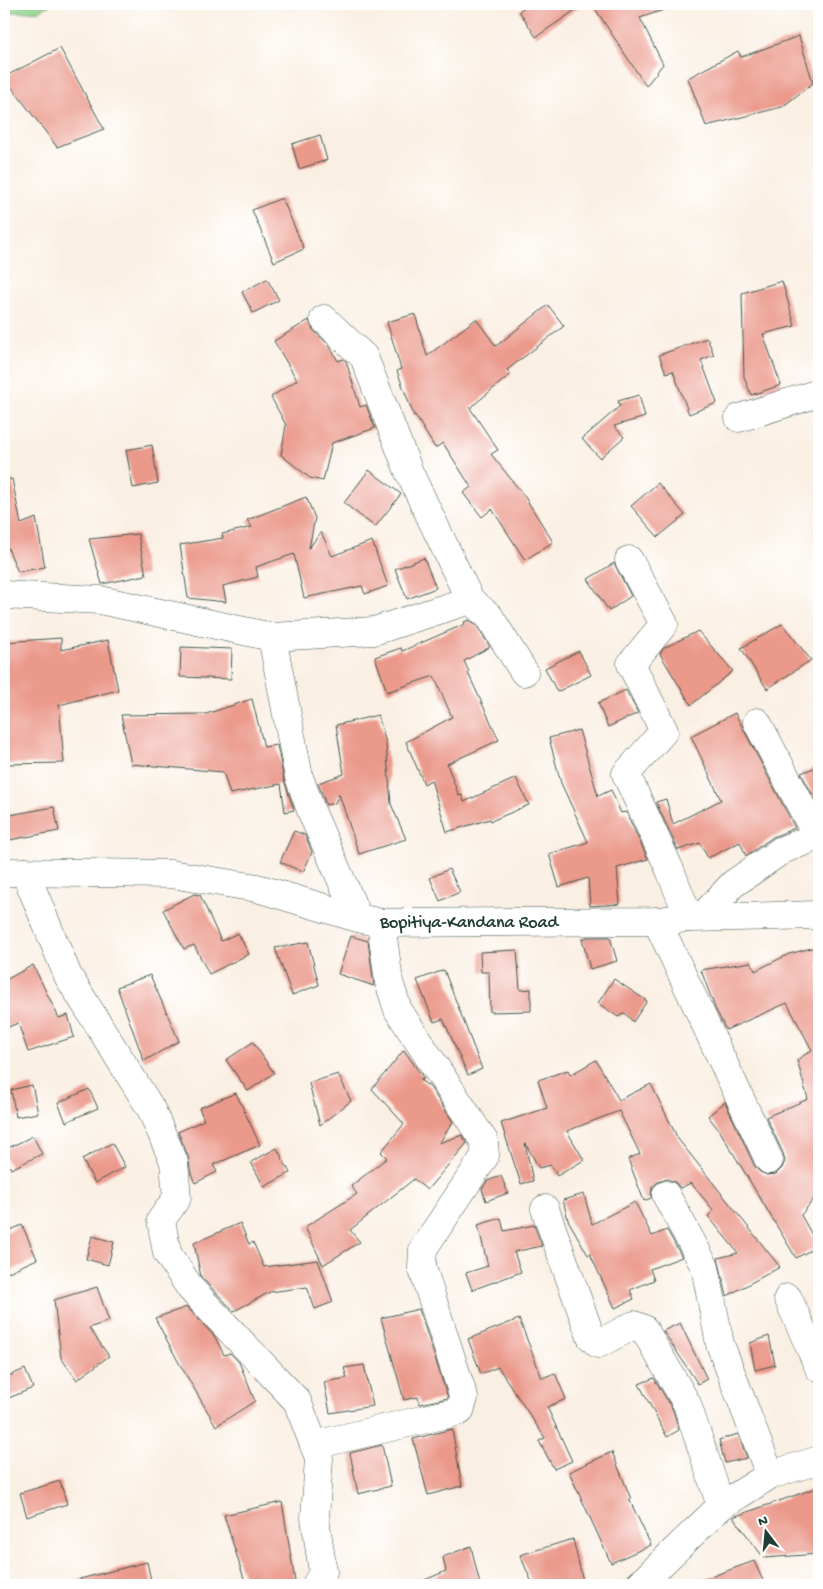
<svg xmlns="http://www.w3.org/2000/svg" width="823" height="1589" font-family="'Gochi Hand',sans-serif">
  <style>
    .green { fill: #8dd088; stroke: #56865e }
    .building { fill: #eb998b }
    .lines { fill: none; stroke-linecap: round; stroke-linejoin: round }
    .minor-casing { stroke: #40584e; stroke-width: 29 }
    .minor { stroke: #fff; stroke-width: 28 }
    .labels { text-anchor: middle; stroke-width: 4; stroke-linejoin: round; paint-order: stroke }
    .street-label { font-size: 18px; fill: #1f3d34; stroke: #fff }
  </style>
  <rect width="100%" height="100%" fill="#fff"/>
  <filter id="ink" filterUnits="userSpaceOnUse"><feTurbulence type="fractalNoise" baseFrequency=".02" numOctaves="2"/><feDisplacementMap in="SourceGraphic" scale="10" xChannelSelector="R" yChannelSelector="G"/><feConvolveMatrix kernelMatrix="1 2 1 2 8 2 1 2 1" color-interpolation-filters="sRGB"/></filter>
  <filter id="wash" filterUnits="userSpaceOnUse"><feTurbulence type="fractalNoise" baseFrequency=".0096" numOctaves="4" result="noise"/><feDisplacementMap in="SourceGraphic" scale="20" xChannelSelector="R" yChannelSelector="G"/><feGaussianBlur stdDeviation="1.12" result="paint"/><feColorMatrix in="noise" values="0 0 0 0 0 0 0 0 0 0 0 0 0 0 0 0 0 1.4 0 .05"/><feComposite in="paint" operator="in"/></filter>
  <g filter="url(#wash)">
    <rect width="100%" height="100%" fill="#faefe3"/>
    <polygon class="green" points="4,4 51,4 40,11 4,13"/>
    <g id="blocks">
      <g class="building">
        <polygon points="529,4 584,4 536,37 519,11"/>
        <polygon points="592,4 671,4 672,7 640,18 663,64 646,86"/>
        <polygon points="799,36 813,83 782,107 706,126 688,78 738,51 741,57"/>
        <polygon points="60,48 104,129 57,147 4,77"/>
        <polygon points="320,135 327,160 299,169 292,144"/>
        <polygon points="282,198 304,249 274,262 252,210"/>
        <polygon points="267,279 279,300 253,313 242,292"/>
        <polygon points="782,281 795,326 763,334 781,385 751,395 744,377 742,293"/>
        <polygon points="548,305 564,326 507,370 511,374 470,408 498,450 491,454 525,497 553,542 525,560 492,509 482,517 463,493 471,487 443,443 435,448 415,415 414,416 397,371 401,369 387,322 415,314 427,356 476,319 496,346"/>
        <polygon points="309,320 313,330 329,345 338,361 343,359 346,361 360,407 366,405 375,428 332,443 323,481 310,478 281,455 286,425 271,397 297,380 274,341"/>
        <polygon points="707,338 714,355 701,360 717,403 689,414 673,371 666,373 659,355"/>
        <polygon points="639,395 645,417 614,426 624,437 600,458 582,439 620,406 618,401"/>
        <polygon points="152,445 158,483 133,488 126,450"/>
        <polygon points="369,470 401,494 375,527 344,503"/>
        <polygon points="12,479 21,524 36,518 45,567 18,572 4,539 4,480"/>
        <polygon points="658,483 685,515 658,537 631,506"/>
        <polygon points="306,497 315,518 309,548 321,532 332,556 372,541 388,586 365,594 362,586 304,598 294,554 256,567 258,577 223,586 226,602 188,598 180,545 223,538 222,534 252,527 247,520"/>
        <polygon points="138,534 146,575 102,584 89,539"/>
        <polygon points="424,558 436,588 407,599 395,569"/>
        <polygon points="614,563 631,596 609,611 588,579"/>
        <polygon points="469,620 477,626 490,647 464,661 469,672 468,673 499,740 447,764 459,796 462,795 464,802 516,778 529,805 491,821 490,819 447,832 431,780 424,784 406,742 452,717 434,676 387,692 375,657 401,648 402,651 465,624 464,622"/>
        <polygon points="782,624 811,660 767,689 741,648"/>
        <polygon points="698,631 733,671 691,705 660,654 664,648"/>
        <polygon points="61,638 61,650 108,640 118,690 59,705 64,763 4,764 4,642"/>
        <polygon points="181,647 232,649 231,679 180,677"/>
        <polygon points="579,651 591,675 557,692 545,668"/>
        <polygon points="626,690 638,713 608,727 598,703"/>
        <polygon points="252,699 264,747 277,745 284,780 294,810 285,812 281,784 230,794 223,772 131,764 121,715 206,714"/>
        <polygon points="735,713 795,828 773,837 746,856 740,842 708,858 700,843 678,850 656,802 666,799 673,824 721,800 691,736"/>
        <polygon points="378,715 386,743 391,804 406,839 359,854 339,794 335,803 326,805 318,783 344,774 336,725"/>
        <polygon points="579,730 598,796 611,790 621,813 626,812 648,859 617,868 620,904 590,906 588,878 559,887 549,854 588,842 561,783 549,738"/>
        <polygon points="819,766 819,807 801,773"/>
        <polygon points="54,807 59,831 4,841 4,816"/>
        <polygon points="294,831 305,835 312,852 303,872 280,862"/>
        <polygon points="449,869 460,892 440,901 430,878"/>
        <polygon points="194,894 200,895 221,941 238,933 249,954 209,974 194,945 184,949 163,910"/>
        <polygon points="351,936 368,941 374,986 338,974"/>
        <polygon points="587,937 610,937 617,961 590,969 582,939"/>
        <polygon points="308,942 319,985 292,995 275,948"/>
        <polygon points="819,946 819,1193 801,1215 818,1246 796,1258 721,1133 708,1116 725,1102 755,1167 760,1172 767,1175 776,1174 782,1168 785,1161 783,1153 766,1117 808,1099 797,1060 812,1050 787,1003 726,1030 715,1008 701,970 751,962 755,971 789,954"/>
        <polygon points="517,950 520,990 531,989 531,1011 490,1012 489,972 481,972 480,952"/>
        <polygon points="33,965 59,1018 68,1015 74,1037 28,1052 18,1023 4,1029 4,981"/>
        <polygon points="444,970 482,1069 468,1075 443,1019 434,1022 417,980"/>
        <polygon points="150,975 179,1041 144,1061 117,987"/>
        <polygon points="614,979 647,1001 633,1022 625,1013 618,1017 598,1003"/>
        <polygon points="253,1042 274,1073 248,1091 226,1060"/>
        <polygon points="404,1050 424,1079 420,1080 430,1087 453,1122 439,1143 462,1135 467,1143 427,1190 414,1179 350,1230 360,1242 323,1265 305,1227 357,1194 351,1186 387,1158 381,1152 404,1124 372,1089"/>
        <polygon points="596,1060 619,1100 651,1084 678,1139 780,1267 727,1296 718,1258 738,1253 708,1216 714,1211 691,1183 680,1188 675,1182 667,1179 658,1182 652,1187 651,1198 644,1201 628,1159 640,1154 619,1111 567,1131 584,1160 557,1176 551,1165 539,1168 525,1143 533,1181 521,1184 501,1123 547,1108 538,1080 568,1070 570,1075"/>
        <polygon points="338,1074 351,1101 320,1125 309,1083"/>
        <polygon points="32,1085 38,1113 16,1117 11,1090"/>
        <polygon points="89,1089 98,1108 66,1122 58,1103"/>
        <polygon points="236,1093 260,1145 213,1165 217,1172 195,1183 191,1174 188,1156 178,1132 204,1120 199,1108"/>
        <polygon points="33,1136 42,1154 11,1169 4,1155 4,1150"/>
        <polygon points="112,1143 125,1167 95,1183 82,1159"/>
        <polygon points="277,1148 290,1173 264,1187 251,1162"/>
        <polygon points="501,1176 508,1193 486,1201 482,1189 487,1181"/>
        <polygon points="584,1194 592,1224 635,1202 652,1236 667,1230 682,1257 650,1269 654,1280 630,1290 634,1299 615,1308 590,1254 588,1255 568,1220 563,1200"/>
        <polygon points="501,1218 504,1231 534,1225 542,1246 514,1252 521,1272 472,1290 466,1273 488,1266 478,1225"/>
        <polygon points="240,1223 249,1244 253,1242 264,1267 318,1260 333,1302 315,1309 307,1287 270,1292 234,1311 201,1277 194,1243"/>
        <polygon points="22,1225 37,1259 4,1274 4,1233"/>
        <polygon points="92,1236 114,1242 108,1265 86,1259"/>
        <polygon points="97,1287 109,1321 89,1328 109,1356 77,1380 61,1358 54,1300"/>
        <polygon points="187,1307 215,1337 224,1355 230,1353 239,1362 255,1401 216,1426 179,1363 155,1318"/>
        <polygon points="419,1309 448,1398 420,1404 418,1397 404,1400 381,1318"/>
        <polygon points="519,1319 542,1378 555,1373 566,1399 547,1407 572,1461 554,1469 539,1441 545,1438 498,1367 481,1374 468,1339"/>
        <polygon points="680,1323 707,1379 698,1384 663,1331"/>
        <polygon points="769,1336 775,1365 755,1370 750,1343"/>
        <polygon points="364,1365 373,1406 330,1413 324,1382 347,1378 344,1368"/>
        <polygon points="25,1369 33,1388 4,1400 4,1378"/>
        <polygon points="654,1378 673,1410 679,1430 667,1437 639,1384"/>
        <polygon points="452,1429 462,1486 428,1495 413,1439"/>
        <polygon points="738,1434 747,1458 725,1463 719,1440"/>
        <polygon points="382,1445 391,1486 358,1494 350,1453"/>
        <polygon points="612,1452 631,1499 629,1499 651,1545 611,1563 569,1472"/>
        <polygon points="60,1481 67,1504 27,1517 20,1493"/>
        <polygon points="819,1487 819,1554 764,1558 733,1517"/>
        <polygon points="282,1502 295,1581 281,1585 246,1585 224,1515"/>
        <polygon points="573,1539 584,1585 533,1585 520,1555"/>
        <polygon points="471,1546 480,1585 413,1585 446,1571 443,1557"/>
        <polygon points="754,1561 765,1585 694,1585 694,1583"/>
        <polygon points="147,1562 152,1585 81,1585 80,1579"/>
      </g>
    </g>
  </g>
  <g filter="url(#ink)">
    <use href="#blocks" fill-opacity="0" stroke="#40584e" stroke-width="1"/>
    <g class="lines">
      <g class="minor-casing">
        <g id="minor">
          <polyline points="739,418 819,393"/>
          <polyline points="629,560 664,624 631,664 664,731 626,774 670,870 689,918"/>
          <polyline points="4,595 100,600 272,637 374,631 470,600 409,472 364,357 324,319"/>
          <polyline points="470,600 489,616 524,672"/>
          <polyline points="272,637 299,777 312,813 358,918"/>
          <polyline points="757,722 817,836"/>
          <polyline points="4,872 171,874 257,888 358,918 381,923 657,921 689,918 819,915"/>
          <polyline points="25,872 68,976 151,1109 174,1162 177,1198 161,1220 167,1253 191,1289 297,1401 319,1458 315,1518 323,1572 316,1585"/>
          <polyline points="702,917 733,884 782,850 819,836"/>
          <polyline points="657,921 769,1160"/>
          <polyline points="666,1195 705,1267 720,1344 770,1475"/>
          <polyline points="545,1209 591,1337 598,1344 634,1325 644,1329 687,1404 721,1506"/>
          <polyline points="788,1298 819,1368"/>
          <polyline points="314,1445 460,1411 464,1398 422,1267 423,1249 485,1156 484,1141 398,1010 389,982 381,923"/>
          <polyline points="639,1585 721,1506 770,1475 819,1460"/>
        </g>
      </g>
      <use href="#minor" class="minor"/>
    </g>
  </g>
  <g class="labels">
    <g class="street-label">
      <text x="469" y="927">Bopitiya-Kandana Road</text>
    </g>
  </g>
  <rect width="823" height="1589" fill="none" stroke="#fff" stroke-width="20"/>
  <g transform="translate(766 1532) rotate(344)" stroke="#ffffff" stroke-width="4" paint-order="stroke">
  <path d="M0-4L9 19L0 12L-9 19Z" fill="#1f3d34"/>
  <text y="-8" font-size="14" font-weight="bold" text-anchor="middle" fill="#1f3d34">N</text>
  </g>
</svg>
